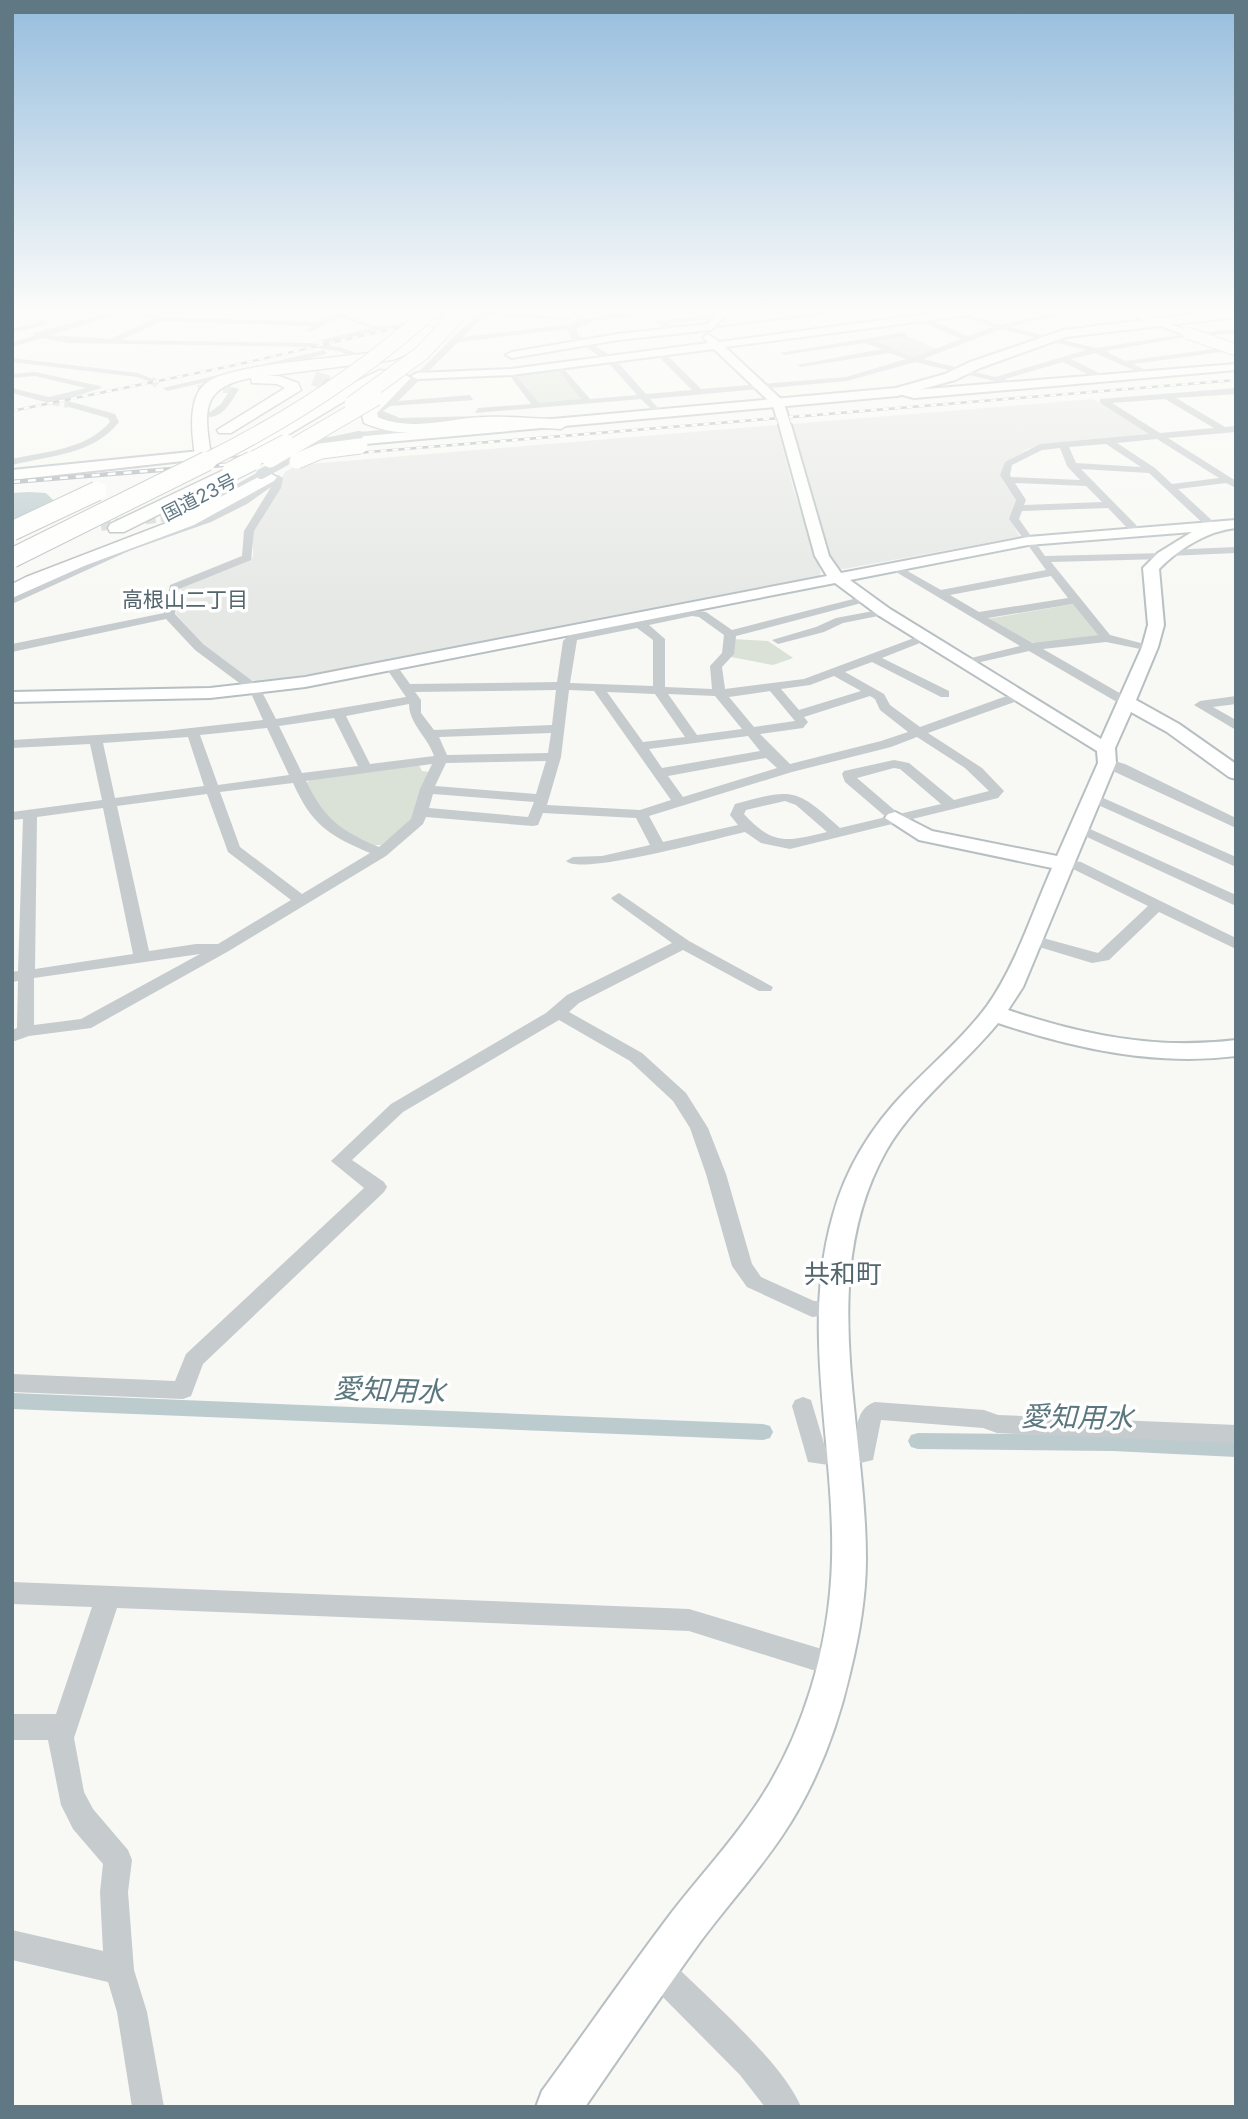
<svg xmlns="http://www.w3.org/2000/svg" width="1248" height="2119" font-family="Inter,'Noto Sans JP',sans-serif">
  <style>
    .built { fill: #e6e8e6 }
    .green { fill: #dae1d6 }
    .water { fill: #bccbce }
    .lines { fill: none; stroke-linecap: round; stroke-linejoin: round }
    .canal { fill: #bccbce; fill-rule: evenodd }
    .street-tunnel-far1 { stroke: #d2d8d8; stroke-width: 8; stroke-dasharray: 8 4.5; stroke-linecap: butt }
    .street-tunnel { stroke: #d2d8d8; stroke-width: 10; stroke-dasharray: 10 5; stroke-linecap: butt }
    .highway-tunnel { stroke: #d2d8d8; stroke-width: 15; stroke-dasharray: 15 8; stroke-linecap: butt }
    .secondary-casing { stroke: #b7bfc2; stroke-width: 4 }
    .primary-casing { stroke: #b8bec1; stroke-width: 4 }
    .highway-casing { stroke: #b8bdbf; stroke-width: 3 }
    .street { fill: #c6cbce; fill-rule: evenodd }
    .secondary { fill: #fff; fill-rule: evenodd }
    .primary { fill: #fff; fill-rule: evenodd }
    .highway { fill: #fff; fill-rule: evenodd }
    .rail-far1-casing { stroke: #a5aeb3; stroke-width: 2.5 }
    .rail-casing { stroke: #a5aeb3; stroke-width: 4.5 }
    .rail-far1 { stroke: #fff; stroke-width: 2; stroke-dasharray: 6; stroke-linecap: butt }
    .rail { stroke: #fff; stroke-width: 2.5; stroke-dasharray: 8; stroke-linecap: butt }
    .secondary-bridge-casing { stroke: #b7bfc2; stroke-width: 13; stroke-linecap: butt }
    .highway-bridge-far1-casing { stroke: #b8bdbf; stroke-width: 17; stroke-linecap: butt }
    .highway-bridge-casing { stroke: #b8bdbf; stroke-width: 21; stroke-linecap: butt }
    .street-bridge-far1 { stroke: #c6cbce; stroke-width: 8 }
    .street-bridge { stroke: #c6cbce; stroke-width: 10 }
    .secondary-bridge { stroke: #fff; stroke-width: 11 }
    .highway-bridge-far1 { stroke: #fff; stroke-width: 15 }
    .highway-bridge { stroke: #fff; stroke-width: 19 }
    .labels { text-anchor: middle; stroke-width: 7; stroke-linejoin: round; paint-order: stroke }
    .far-street-label { font-size: 19px; fill: #607883; stroke: #fff }
    .far-neighbourhood-label { font-size: 21px; fill: #53656d; stroke: #fff }
    .quarter-label { font-size: 26px; fill: #53656d; stroke: #fff }
    .near-water-label { font-size: 28px; font-style: italic; fill: #5b787e; stroke: #fff }
  </style>
  <rect width="100%" height="100%" fill="#f8f8f5"/>
  <g class="built">
    <polygon points="1093,399 1150,434 1036,446 1027,449 1004,464 1016,500 1010,519 1020,537 844,569 838,568 827,551 792,424"/>
    <polygon points="777,425 794,491 821,573 819,576 354,667 259,682 250,680 203,645 176,614 182,585 253,557 253,530 285,472 298,465"/>
  </g>
  <g class="green">
    <polygon points="906,336 936,349 914,357 872,340"/>
    <polygon points="559,365 587,401 537,406 511,372"/>
    <polygon points="1074,604 1098,635 1036,644 987,619"/>
    <polygon points="731,639 768,641 793,658 773,665 731,657"/>
    <polygon points="419,765 422,771 430,772 411,820 381,845 374,845 348,833 323,814 306,783 313,778"/>
  </g>
  <polygon class="water" points="29,492 46,493 54,501 12,526 12,493"/>
  <g class="lines">
    <g class="canal">
      <polygon points="12,1393 763,1424 770,1426 773,1432 770,1438 763,1440 12,1409"/>
      <polygon points="918,1433 1113,1435 1236,1441 1236,1457 1113,1451 918,1449 911,1447 908,1441 911,1435"/>
    </g>
    <g class="street-tunnel-far1">
      <polyline points="151,380 161,387"/>
      <polyline points="198,389 231,389"/>
      <polyline points="52,401 68,404"/>
    </g>
    <polyline class="street-tunnel" points="101,526 182,514"/>
    <polyline class="highway-tunnel" points="314,378 331,384"/>
    <g class="secondary-casing">
      <g id="secondary">
        <polygon points="12,311 28,311 12,317"/>
        <polygon points="719,311 730,311 711,330 618,340 512,358 506,355 512,352 618,334 708,324"/>
        <polygon points="950,311 967,313 962,316 725,347 783,401 788,416 782,420 776,416 773,405 714,349 511,375 417,379 411,376 417,373 511,369 708,343 703,337 708,334 719,342"/>
        <polygon points="1122,311 1138,311 1193,333 1184,335"/>
        <polygon points="1236,364 1236,370 914,398 891,392 897,388 914,390"/>
        <path d="M785,421L791,425L829,556L841,573L1028,537L1236,520V528C1207,531 1179,549 1159,569L1164,625L1158,647L1136,700L1179,724L1236,764V779L1229,777L1167,732L1131,712L1115,748L1116,763L1023,987L1008,1010C1083,1035 1156,1050 1236,1040V1056C1154,1066 1076,1049 998,1023C963,1066 914,1102 886,1151C815,1278 866,1423 866,1559C866,1597 859,1637 850,1673C837,1730 815,1787 782,1836C757,1873 727,1906 700,1942C661,1996 623,2052 585,2107H536L542,2091C586,2031 628,1970 672,1912C699,1877 729,1845 754,1808C803,1738 830,1645 832,1560C835,1445 800,1329 833,1215C846,1168 872,1126 906,1091C933,1063 964,1037 987,1006C1016,965 1032,913 1052,868L919,840L885,818L888,814L895,812L932,831L1057,856L1098,763L1097,751L878,615L835,583L305,687L210,698L12,702V692L210,688L305,677L827,576L815,556L779,425ZM1192,532L1158,553L1143,568L1148,625L1142,647L1101,739L890,609L850,580L1028,545Z"/>
      </g>
    </g>
    <g class="primary-casing">
      <polygon id="primary" points="1219,311 1236,311 1236,317 1066,337 980,368 955,380 897,396 210,458 12,480 12,470 210,450 896,388 945,374 970,362 1064,330"/>
    </g>
    <g class="highway-casing">
      <g id="highway">
        <path d="M429,326L436,330L416,351L392,360L267,376H279L298,383L301,390L231,433H219L217,430L285,388L277,384L252,383L251,378C201,387 204,411 211,455L203,460L195,455C192,435 187,398 206,383C233,362 355,358 395,349C409,344 416,330 429,326Z"/>
        <polygon points="380,370 385,371 387,374 385,377 266,448 260,450 252,445 327,398 331,393 324,384 326,381 336,381 343,388"/>
        <path d="M404,374L411,378L377,413L378,417C412,432 450,418 485,417C510,416 536,419 561,419L569,424L561,429C535,428 510,426 484,427C442,428 404,441 364,423L361,412L363,409L399,375Z"/>
        <polygon points="232,466 241,471 238,475 124,532 110,532 108,528 110,524"/>
        <polygon points="268,472 277,477 274,481 194,525 84,566 12,598 12,584 26,577 182,517"/>
      </g>
    </g>
    <g class="street">
      <path d="M114,311H126L51,335L110,339L154,319L131,311H144L161,317L319,322L332,314L328,311C346,311 362,326 380,326C403,326 429,311 455,311L324,344L321,340L371,328L339,317L310,332L306,330L312,326L162,321L121,340L310,343L340,347L356,353L353,357L338,351L310,347L69,343L42,338L12,347V342L34,336V333Z"/>
      <path d="M480,311L573,318L569,320L484,316L463,337L572,324L577,319L568,311H576L584,319L623,313L678,311L598,320L576,329L578,335L613,357L646,394L692,390L656,354V350H662L701,389L846,377L906,359L890,353L801,367L797,365L882,349L865,343L784,355L780,353L905,332L908,336L875,341L914,357L961,339L917,320L920,316L968,336L993,327L959,315V311L1001,325L1062,311H1078L1010,327L1096,348L1187,334L1191,336L1105,351L1125,361L1236,346V350L1133,364L1150,372L1147,376L1095,353L1071,359L1105,376V380H1099L1063,362L1005,379L1011,382L1007,384L915,362L847,381L650,399L664,415L660,418L641,399L475,413L478,408L531,404L507,372L511,370L539,403L581,399L555,365L559,363L590,399L637,395L607,361L571,338L568,329L458,342L398,401L470,395L473,400L390,406L383,411L400,418L479,416L483,419L482,421L399,424L374,414V410L397,393ZM1001,329L1086,350L995,377L923,359Z"/>
      <polygon points="828,311 855,311 711,329 707,327"/>
      <polygon points="720,314 723,318 667,323 682,328 679,332 666,330 656,321"/>
      <polygon points="46,320 49,324 12,333 12,329"/>
      <polygon points="1236,329 1236,333 1200,336 1196,334"/>
      <polygon points="324,350 327,354 167,391 163,388"/>
      <polygon points="12,358 138,373 155,380 151,382 137,377 12,362"/>
      <polygon points="35,372 100,386 101,388 52,404 12,393 12,388 49,397 86,388 35,376 12,378 12,374"/>
      <path d="M232,387L239,389C232,400 224,417 209,417V413L221,404Z"/>
      <path d="M1236,388V394L1176,398L1225,427L1236,426V432L1168,438L1236,481V488L1226,483L1178,489L1216,524V528H1208L1149,473L1081,469L1140,529V533H1132L1108,508L1022,511L1019,519L1045,556L1163,553L1168,550L1236,547V553L1168,556L1163,559L1051,562L1110,635L1156,647L1150,651L1106,642L1043,649L1130,699V705H1122L1029,651L963,666V660L1020,646L886,566L895,564L941,590L1046,570L1009,519L1016,500L1000,475L1005,462L1040,444L1149,434L1100,403V399ZM1165,399L1214,428L1160,433L1112,403ZM1157,439L1219,478L1172,484L1155,468L1117,443ZM1106,444L1141,467L1076,463L1069,447ZM1060,448L1067,466L1080,480L1011,477L1010,475L1012,465L1042,450ZM1015,483L1086,486L1102,502L1024,505L1026,500ZM1051,576L1068,598L979,612L950,595ZM1073,604L1098,635L1033,643L988,618Z"/>
      <path d="M68,401L115,414L119,422C93,455 51,455 12,465V459C47,451 85,450 110,422L108,418L65,406Z"/>
      <polygon points="415,427 419,430 418,432 359,438 354,435 359,432"/>
      <polygon points="258,472 266,474 211,507 182,517 177,514 203,503"/>
      <path d="M278,475L283,478L281,488L254,531L251,560L179,589L175,614L203,644L259,686L276,719L406,697L384,665L390,661L394,662L410,684L557,682L563,641L569,635L692,610L706,612L732,630L865,596L871,599L869,601L736,636L734,654L722,667L725,689L804,679L922,635H930V639L882,658L949,691V697H941L872,662L845,672L884,694L890,705L920,727L1015,693H1023V699L928,733L982,768L1004,791L998,798L790,849L761,843L745,832C718,838 581,876 566,861L573,857L602,856L650,845L636,818L543,813L538,825L533,826L426,817L423,824L386,856L227,952L91,1028L29,1036L12,1042V1030L17,1028L18,981L12,982V972L18,971L23,819L12,820V812L102,800L90,744L12,748V740L164,731L263,720L250,691L195,650L166,619L12,652V644L164,613L170,585L242,556L244,531L271,487L247,504L211,522L131,550L12,604V597L123,546L203,518L239,500ZM692,616L699,617L724,635L722,653L710,666L712,689L665,687V639L649,625ZM637,628L653,640V686L570,683L577,640ZM834,676L861,691L799,710L781,689L810,685ZM556,690L552,725L434,730L421,713V700L415,692ZM569,690L594,691L671,800L640,810L547,805L561,757ZM770,691L795,721L754,727L729,697ZM607,692L655,694L685,737L643,742ZM668,694L715,696L742,729L697,735ZM870,696L875,699L880,710L908,732L881,741L790,764L760,734L803,728L808,722L804,717ZM409,704C409,724 428,737 434,756L370,764L346,716ZM334,718L358,766L302,773L279,726ZM267,728L289,775L218,785L200,735ZM551,733L548,753L447,755L439,737ZM748,736L760,751L662,768L649,749ZM188,737L204,786L115,798L103,743ZM917,737L965,768L989,791L954,800L909,763L894,760L844,771L842,774L845,782L886,817L840,828C796,788 793,788 735,804L730,815L738,825L663,842L649,816L792,772L891,747ZM766,758L777,768L683,797L668,776ZM546,761L536,794L435,786L446,763ZM432,764L420,789L411,819L379,847C340,830 325,820 306,781ZM894,768L900,769L941,804L899,814L857,778ZM293,783C312,825 328,835 370,853L302,894L240,847L220,792ZM207,794L228,852L291,900L218,944H196L149,951L117,806ZM433,794L534,802L528,817L429,808ZM785,801L796,805L827,832C788,841 774,847 744,814L746,810ZM103,808L133,954L35,969L37,817ZM200,954L81,1019L34,1025V978Z"/>
      <polygon points="884,609 890,612 888,614 843,623 824,632 778,644 772,640 816,627 836,618"/>
      <polygon points="1236,696 1236,704 1213,707 1236,720 1236,730 1194,705 1200,701"/>
      <polygon points="1107,759 1125,764 1236,818 1236,828 1102,766 1102,760"/>
      <polygon points="1092,793 1236,857 1236,867 1087,800 1085,797"/>
      <polygon points="1079,824 1236,895 1236,906 1074,831 1072,828"/>
      <polygon points="1064,860 1081,862 1236,938 1236,949 1159,912 1109,960 1092,963 1026,943 1024,940 1032,935 1098,953 1148,906 1073,869 1059,867 1057,864"/>
      <polygon points="619,893 689,941 773,987 771,991 759,991 683,950 579,1003 569,1012 642,1053 686,1093 708,1128 726,1174 752,1264 761,1277 814,1301 838,1302 841,1308 838,1314 812,1317 747,1287 732,1266 706,1174 690,1128 673,1101 630,1061 559,1020 403,1112 352,1160 384,1182 387,1187 384,1192 203,1364 191,1396 183,1399 12,1392 12,1374 175,1381 186,1354 364,1188 331,1161 391,1104 546,1013 567,995 672,943 614,901 611,898"/>
      <path d="M803,1397L811,1400L825,1447L843,1449L854,1446C857,1429 856,1408 875,1402L984,1410L998,1415L1236,1425V1443L997,1433L983,1428L881,1420L873,1460L843,1467L808,1462L792,1406L795,1400Z"/>
      <polygon points="12,1582 689,1609 835,1653 844,1657 848,1665 844,1673 835,1677 689,1631 117,1608 74,1738 84,1792 93,1809 128,1850 132,1860 128,1892 134,1970 147,2012 164,2107 132,2107 117,2012 108,1982 12,1960 12,1930 103,1951 100,1892 103,1864 73,1829 61,1805 48,1740 12,1740 12,1714 56,1714 92,1607 12,1604"/>
      <path d="M657,1954L668,1958C704,1995 782,2061 801,2107H765L740,2075L646,1980L642,1969L646,1958Z"/>
    </g>
    <use href="#secondary" class="secondary"/>
    <use href="#primary" class="primary"/>
    <use href="#highway" class="highway"/>
    <g class="rail-far1-casing">
      <g id="rail-far1">
        <polyline points="12,411 231,366 469,311"/>
        <polyline points="249,462 1236,380"/>
      </g>
    </g>
    <g class="rail-casing">
      <polyline id="rail" points="12,482 270,461"/>
    </g>
    <use href="#rail-far1" class="rail-far1"/>
    <use href="#rail" class="rail"/>
    <g class="secondary-bridge-casing">
      <g id="secondary-bridge">
        <polyline points="1188,333 1236,350"/>
        <polyline points="782,416 785,425"/>
      </g>
    </g>
    <g class="highway-bridge-far1-casing">
      <g id="highway-bridge-far1">
        <polyline points="352,404 422,353 461,311"/>
        <polyline points="270,460 376,398"/>
        <polyline points="297,461 321,451 360,446"/>
        <path d="M204,462C287,421 362,373 431,311"/>
        <polyline points="248,462 286,442"/>
      </g>
    </g>
    <g class="highway-bridge-casing">
      <g id="highway-bridge">
        <polyline points="232,471 252,461"/>
        <polyline points="12,531 97,491"/>
        <polyline points="12,558 207,461"/>
      </g>
    </g>
    <polyline class="street-bridge-far1" points="282,462 312,445 359,435"/>
    <polyline class="street-bridge" points="261,474 285,461"/>
    <use href="#secondary-bridge" class="secondary-bridge"/>
    <use href="#highway-bridge-far1" class="highway-bridge-far1"/>
    <use href="#highway-bridge" class="highway-bridge"/>
  </g>
  <linearGradient id="sky" x2="0" y2="1"><stop stop-color="#96bdde"/><stop offset="0.51" stop-color="#fcfcfa"/><stop offset="1" stop-color="#fcfcfa" stop-opacity="0"/></linearGradient>
  <rect width="1248" height="608" fill="url(#sky)"/>
  <g class="labels">
    <g class="far-street-label">
      <text transform="translate(199 497) rotate(-27)" y="7">国道23号</text>
    </g>
    <g class="far-neighbourhood-label">
      <text x="185" y="607">高根山二丁目</text>
    </g>
    <g class="quarter-label">
      <text x="843" y="1283">共和町</text>
    </g>
    <g class="near-water-label">
      <text transform="translate(389 1390) rotate(2)" y="10">愛知用水</text>
      <text transform="translate(1077 1417) rotate(1)" y="10">愛知用水</text>
    </g>
  </g>
  <rect width="1248" height="2119" fill="none" stroke="#607883" stroke-width="28"/>
</svg>
